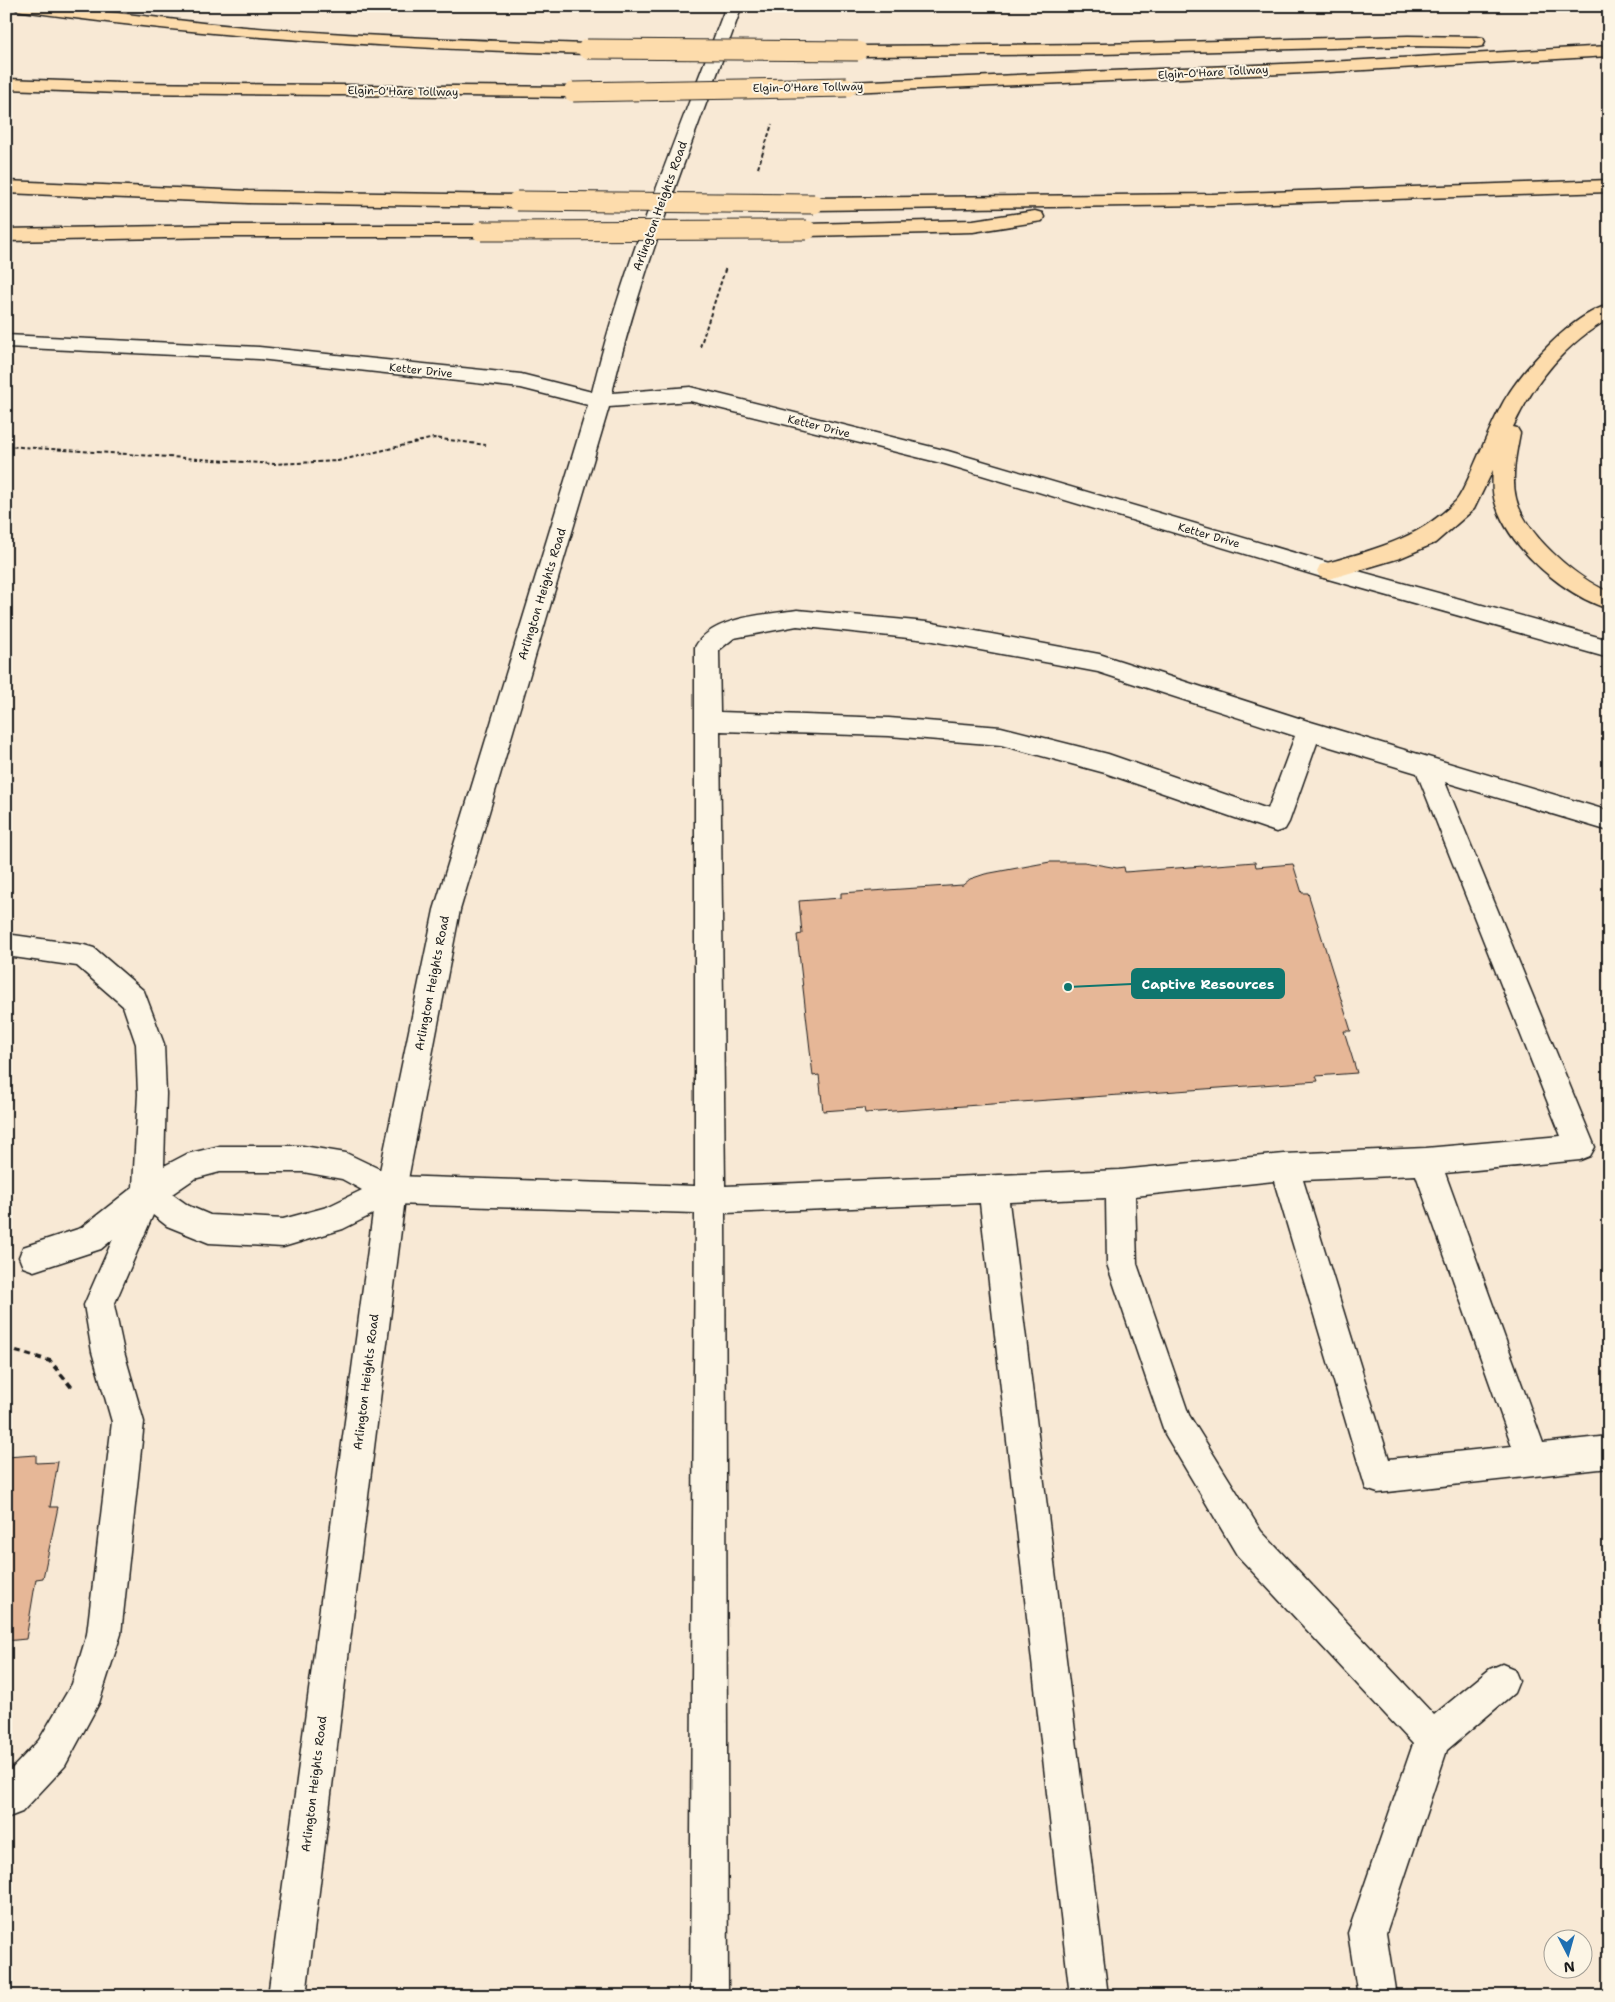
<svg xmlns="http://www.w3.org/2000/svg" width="1615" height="2002" font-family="'Shantell Sans',sans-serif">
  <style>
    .building { fill: #e6b797; stroke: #1c1c1c }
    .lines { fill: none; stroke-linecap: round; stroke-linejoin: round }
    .lane-casing { stroke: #1c1c1c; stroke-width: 3 }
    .secondary-casing { stroke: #1c1c1c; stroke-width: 3 }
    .highway-casing { stroke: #1c1c1c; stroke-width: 3 }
    .path-far1 { stroke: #1c1c1c; stroke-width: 2; stroke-dasharray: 4 2.5; stroke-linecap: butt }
    .path { stroke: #1c1c1c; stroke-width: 4; stroke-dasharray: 6 4.5; stroke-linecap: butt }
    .lane { fill: #fcf5e5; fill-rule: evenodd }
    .secondary { fill: #fcf5e5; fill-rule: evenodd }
    .highway { fill: #fddcac; fill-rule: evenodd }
    .highway-bridge-casing { stroke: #1c1c1c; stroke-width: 21; stroke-linecap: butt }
    .highway-bridge { stroke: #fddcac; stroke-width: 19 }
    .labels { text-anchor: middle; stroke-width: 4; stroke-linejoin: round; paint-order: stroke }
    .far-street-label { font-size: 11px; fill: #1c1c1c; stroke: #fcf5e5 }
    .street-label { font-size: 12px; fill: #1c1c1c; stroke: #fcf5e5 }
    .leader { fill: none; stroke: #0f766e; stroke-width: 2 }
    .callout-dot { fill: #0f766e; stroke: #fcf5e5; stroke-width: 2 }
    .callout { fill: #0f766e; stroke: #0f766e; stroke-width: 2 }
    .callout-label { font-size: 14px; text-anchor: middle; font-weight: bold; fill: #fff }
  </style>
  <rect width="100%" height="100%" fill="#f8e9d5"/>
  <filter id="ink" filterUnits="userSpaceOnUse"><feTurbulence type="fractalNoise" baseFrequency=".02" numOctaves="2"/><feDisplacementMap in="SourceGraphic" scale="10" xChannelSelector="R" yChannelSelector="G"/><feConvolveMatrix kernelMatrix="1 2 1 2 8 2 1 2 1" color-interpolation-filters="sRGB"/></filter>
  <g filter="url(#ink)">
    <g class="building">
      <polygon points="1050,862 1084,862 1117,868 1124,867 1125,872 1255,862 1256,867 1293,864 1302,893 1308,893 1351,1031 1344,1031 1357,1073 1316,1076 1318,1081 865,1113 864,1108 823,1111 819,1075 813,1076 797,935 802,934 799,901 841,898 841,893 963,885 970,879 985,874"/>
      <polygon points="36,1455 36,1463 58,1462 50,1507 58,1507 43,1578 36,1579 26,1639 6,1641 6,1457"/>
    </g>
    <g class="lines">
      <g class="lane-casing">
        <path id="lane" d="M797,610L927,622L1099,654L1311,722L1609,811V831L1445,782L1595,1147L1590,1156L1580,1160L1445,1173L1543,1443L1609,1436V1468L1378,1493L1366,1489L1274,1181L1135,1196L1137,1264L1189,1415L1261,1531L1434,1715L1490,1669L1502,1664L1514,1669L1519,1681L1514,1693L1447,1750L1386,1933L1396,1996H1358L1348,1933L1413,1744L1237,1555L1165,1434L1107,1264L1106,1198L1009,1202L1108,1996H1070L980,1203L725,1213L728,1996H690L695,1213L393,1204L343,1229L283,1247L209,1243L167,1226L153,1215L114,1305L124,1352L144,1422L121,1634L99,1703L65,1766L22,1812L9,1817L6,1816V1775L39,1740L72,1684L87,1634L112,1422L92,1352L84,1305L113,1239L101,1249L34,1271L23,1267L19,1257L23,1247L81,1228L133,1187L138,1094L136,1044L123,1006L77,966L6,956V934L84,945L94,948L144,991L164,1044L166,1094L164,1166L187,1154L220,1146H303L346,1153L394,1176L695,1186V647C712,616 765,615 797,610ZM797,626L927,640L1098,672L1295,736L1268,809L1108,754L1001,727L889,718L720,712L719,650L734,638ZM720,731L889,736L1001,745L1105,773L1276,832L1285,829L1289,822L1317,743L1417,773L1561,1136L1426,1148L1284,1154L1120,1170L725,1186ZM220,1172H303L342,1179L362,1190L327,1207L283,1219L210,1215L189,1206L172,1194L194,1179ZM1416,1175L1512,1446L1389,1459L1303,1180Z"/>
      </g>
      <g class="secondary-casing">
        <path id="secondary" d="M726,6H742C696,134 643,261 612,393L690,387L948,451L1329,563L1609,640V658L1328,579L945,464L690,401L609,407L460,910L406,1190L306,1996H268L376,1190L434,910L588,405L521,388L259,359L6,347V335L259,347L521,374L592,392C624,260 678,134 726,6Z"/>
      </g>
      <g class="highway-casing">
        <g id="highway">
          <path d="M15,6C88,6 161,20 234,26C352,36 469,40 587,44L593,45L596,49L593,53L587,54C398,48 210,38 23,11L17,10Z"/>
          <polygon points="1408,36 1477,37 1483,38 1485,42 1483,46 1477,47 1408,46 1101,54 858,56 852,55 849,51 852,47 858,46 1101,44"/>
          <polygon points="1609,46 1609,56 1329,72 847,92 841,91 838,87 841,83 847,82 1329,62"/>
          <polygon points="6,79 120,83 573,87 579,88 582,92 579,96 573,97 120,93 6,89"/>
          <polygon points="1609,180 1609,192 1212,205 814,210 807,208 805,204 807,200 814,198 1212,194"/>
          <polygon points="6,181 248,191 517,195 524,197 526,201 524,205 517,207 248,203 6,193"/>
          <polygon points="1035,211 1042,213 1044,217 1042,221 973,232 807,236 800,234 797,230 800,226 807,224 973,220"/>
          <polygon points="220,225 481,225 488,227 491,231 488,235 481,237 220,237 6,241 6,229"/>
          <path d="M1609,305V319C1566,342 1533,384 1513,427L1517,428L1520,433C1516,454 1511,477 1516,498C1524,534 1576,578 1609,592V609C1565,596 1510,549 1496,505C1492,494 1492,482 1493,470L1474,509L1435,543L1400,558L1336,577L1328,579L1320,577L1317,571L1320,565C1371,550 1417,541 1456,501C1464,492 1475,462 1481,450C1488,434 1495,417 1504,401C1523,369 1572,314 1609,305Z"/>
        </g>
      </g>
      <g class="path-far1">
        <polyline points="758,168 772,124"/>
        <polyline points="700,347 726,267"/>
        <polyline points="6,446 274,464 338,461 434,438 486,445"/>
      </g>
      <polyline class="path" points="6,1348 50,1361 73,1389"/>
      <use href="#lane" class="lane"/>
      <use href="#secondary" class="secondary"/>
      <use href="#highway" class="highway"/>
      <g class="highway-bridge-casing">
        <g id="highway-bridge">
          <polyline points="587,49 858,51"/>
          <polyline points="573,92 847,87"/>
          <polyline points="517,201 814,204"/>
          <polyline points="481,231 807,230"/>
        </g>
      </g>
      <use href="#highway-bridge" class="highway-bridge"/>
    </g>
  </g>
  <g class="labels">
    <g class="far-street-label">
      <text transform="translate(1213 72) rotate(-3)" y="4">Elgin-O'Hare Tollway</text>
      <text transform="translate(808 87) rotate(-1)" y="4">Elgin-O'Hare Tollway</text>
      <text transform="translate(403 91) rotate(1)" y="4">Elgin-O'Hare Tollway</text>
      <text transform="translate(421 370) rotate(6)" y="4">Ketter Drive</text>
      <text transform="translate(819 426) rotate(14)" y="4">Ketter Drive</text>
      <text transform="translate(1209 535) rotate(16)" y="4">Ketter Drive</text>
    </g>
    <g class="street-label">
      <text transform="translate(660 206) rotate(-70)" y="4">Arlington Heights Road</text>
      <text transform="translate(542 594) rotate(-73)" y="4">Arlington Heights Road</text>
      <text transform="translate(432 983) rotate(-79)" y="4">Arlington Heights Road</text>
      <text transform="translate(366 1382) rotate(-83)" y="4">Arlington Heights Road</text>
      <text transform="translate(314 1784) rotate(-83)" y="4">Arlington Heights Road</text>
    </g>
  </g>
  <path class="leader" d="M1068 987L1132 984"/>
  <circle class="callout-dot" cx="1068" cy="987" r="5"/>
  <rect class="callout" x="1132" y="969" width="152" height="29" rx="5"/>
  <g class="callout-label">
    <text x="1208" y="989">Captive Resources</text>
  </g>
  <rect width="1615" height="2002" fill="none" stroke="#fcf5e5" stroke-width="25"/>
  <rect x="12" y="12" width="1590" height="1977" fill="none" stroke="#1c1c1c" stroke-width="2" filter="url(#ink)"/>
  <g transform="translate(1568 1954) rotate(174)"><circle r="24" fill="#fcf5e5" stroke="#a29e95"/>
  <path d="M0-4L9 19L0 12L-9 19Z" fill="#1f6fb2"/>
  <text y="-8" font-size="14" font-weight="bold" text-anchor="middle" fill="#1c1c1c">N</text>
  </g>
</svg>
